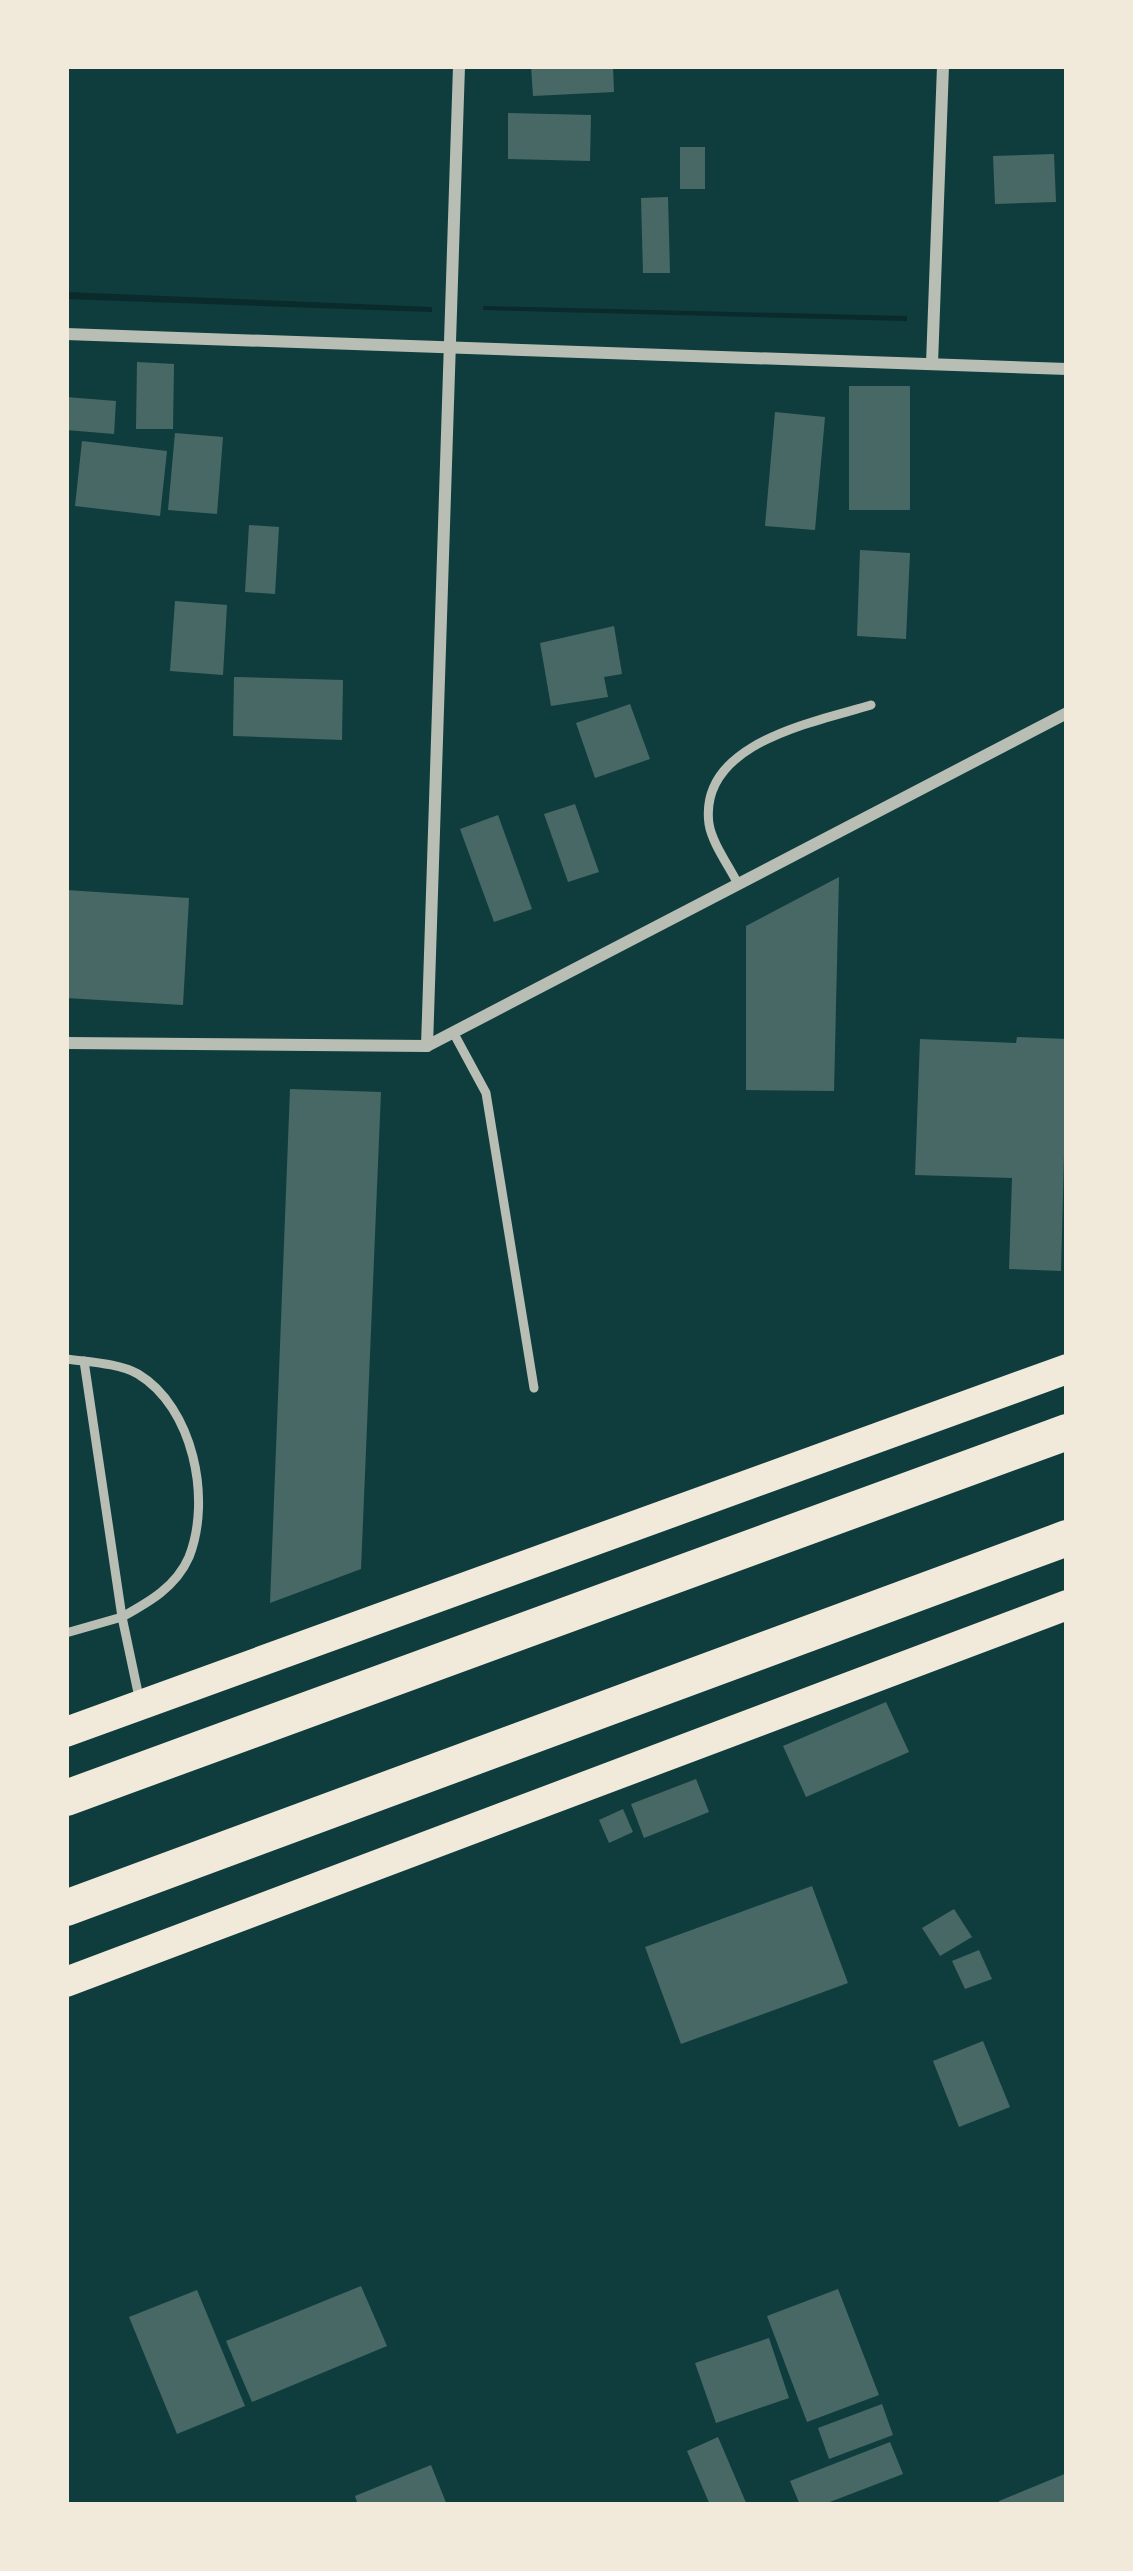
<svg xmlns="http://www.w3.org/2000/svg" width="1133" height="2571" font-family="'Work Sans',sans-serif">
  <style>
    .water { fill: #0a2a2b }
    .building { fill: #486865 }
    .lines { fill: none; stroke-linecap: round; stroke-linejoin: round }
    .service { stroke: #b8beb3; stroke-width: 9 }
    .minor { stroke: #b8beb3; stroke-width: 12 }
    .primary { stroke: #f1e9da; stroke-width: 30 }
    .motorway { stroke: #f1e9da; stroke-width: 36 }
  </style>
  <rect width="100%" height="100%" fill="#0f3d3e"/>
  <g class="water">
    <polygon points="66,292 432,307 432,312 66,299"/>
    <polygon points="483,306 907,316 907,321 483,310"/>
  </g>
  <g class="building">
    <polygon points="531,66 613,66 614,92 533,96"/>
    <polygon points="508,113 591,115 590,161 508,159"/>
    <rect x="680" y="147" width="25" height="42"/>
    <polygon points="1054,154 1056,202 995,204 993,156"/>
    <polygon points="668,197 670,273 643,273 641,198"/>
    <polygon points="137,362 174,364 173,429 136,429"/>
    <rect x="849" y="386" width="61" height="124"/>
    <polygon points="66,397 116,401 114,434 66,430"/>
    <polygon points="775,412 825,417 815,530 765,526"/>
    <polygon points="175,433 223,437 217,514 168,510"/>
    <polygon points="82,441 167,451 160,516 75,506"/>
    <polygon points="249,525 279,527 275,594 245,592"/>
    <polygon points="860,550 910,553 906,639 857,636"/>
    <polygon points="175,601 227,605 223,675 170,671"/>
    <polygon points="614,626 622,674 604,677 608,697 551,706 540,643"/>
    <polygon points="234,677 343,680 342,740 233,736"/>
    <polygon points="630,704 650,759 595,778 576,723"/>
    <polygon points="575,804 599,872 568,882 544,814"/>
    <polygon points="498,815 532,909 494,922 460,829"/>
    <polygon points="839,877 834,1091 746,1090 746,926"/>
    <polygon points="66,890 189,898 183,1005 66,998"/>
    <polygon points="1017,1037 1067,1039 1061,1271 1009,1269 1012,1178 915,1175 920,1039 1016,1043"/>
    <polygon points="290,1089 381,1092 361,1569 270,1603"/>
    <polygon points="886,1702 909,1752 806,1797 783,1746"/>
    <polygon points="696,1779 709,1812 644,1838 631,1804"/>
    <polygon points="623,1809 633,1832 609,1843 599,1820"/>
    <polygon points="812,1886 848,1983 681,2044 645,1947"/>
    <polygon points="954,1909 972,1937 940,1956 922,1928"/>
    <polygon points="979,1950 992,1979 965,1989 952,1961"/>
    <polygon points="983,2041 1010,2107 959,2127 933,2061"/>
    <polygon points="361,2286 387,2346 252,2402 226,2341"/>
    <polygon points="838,2289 879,2395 807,2422 767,2316"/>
    <polygon points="197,2290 245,2406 177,2434 129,2317"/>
    <polygon points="769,2338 789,2398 716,2423 695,2363"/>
    <polygon points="882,2404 893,2435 829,2459 818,2428"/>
    <polygon points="718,2437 747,2505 710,2505 687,2451"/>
    <polygon points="890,2442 903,2474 822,2505 800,2505 790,2481"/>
    <polygon points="431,2465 447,2505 358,2505 355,2496"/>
    <polygon points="1067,2473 1067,2505 1000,2505 999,2501"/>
  </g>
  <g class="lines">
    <g class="service">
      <path d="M738,884C729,866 712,843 709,824C698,742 816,722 871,705"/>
      <polyline points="453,1032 486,1093 534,1388"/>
      <path d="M66,1359C88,1362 119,1363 138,1374C193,1407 212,1499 189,1557C176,1587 149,1602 122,1617L140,1702"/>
      <polyline points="66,1633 122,1617 84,1361"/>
    </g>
    <g class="minor">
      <polyline points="66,334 1067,369"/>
      <polyline points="932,364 943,66"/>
      <polyline points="66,1043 427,1046 1067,713"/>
      <polyline points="427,1046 459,66"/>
    </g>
    <g class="primary">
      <polyline points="66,1732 1067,1369"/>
      <polyline points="66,1982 1067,1605"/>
    </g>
    <g class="motorway">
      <polyline points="66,1798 1067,1432"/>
      <polyline points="66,1908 1067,1538"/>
    </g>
  </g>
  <rect width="1133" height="2571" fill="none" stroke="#f1e9da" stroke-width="138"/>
</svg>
